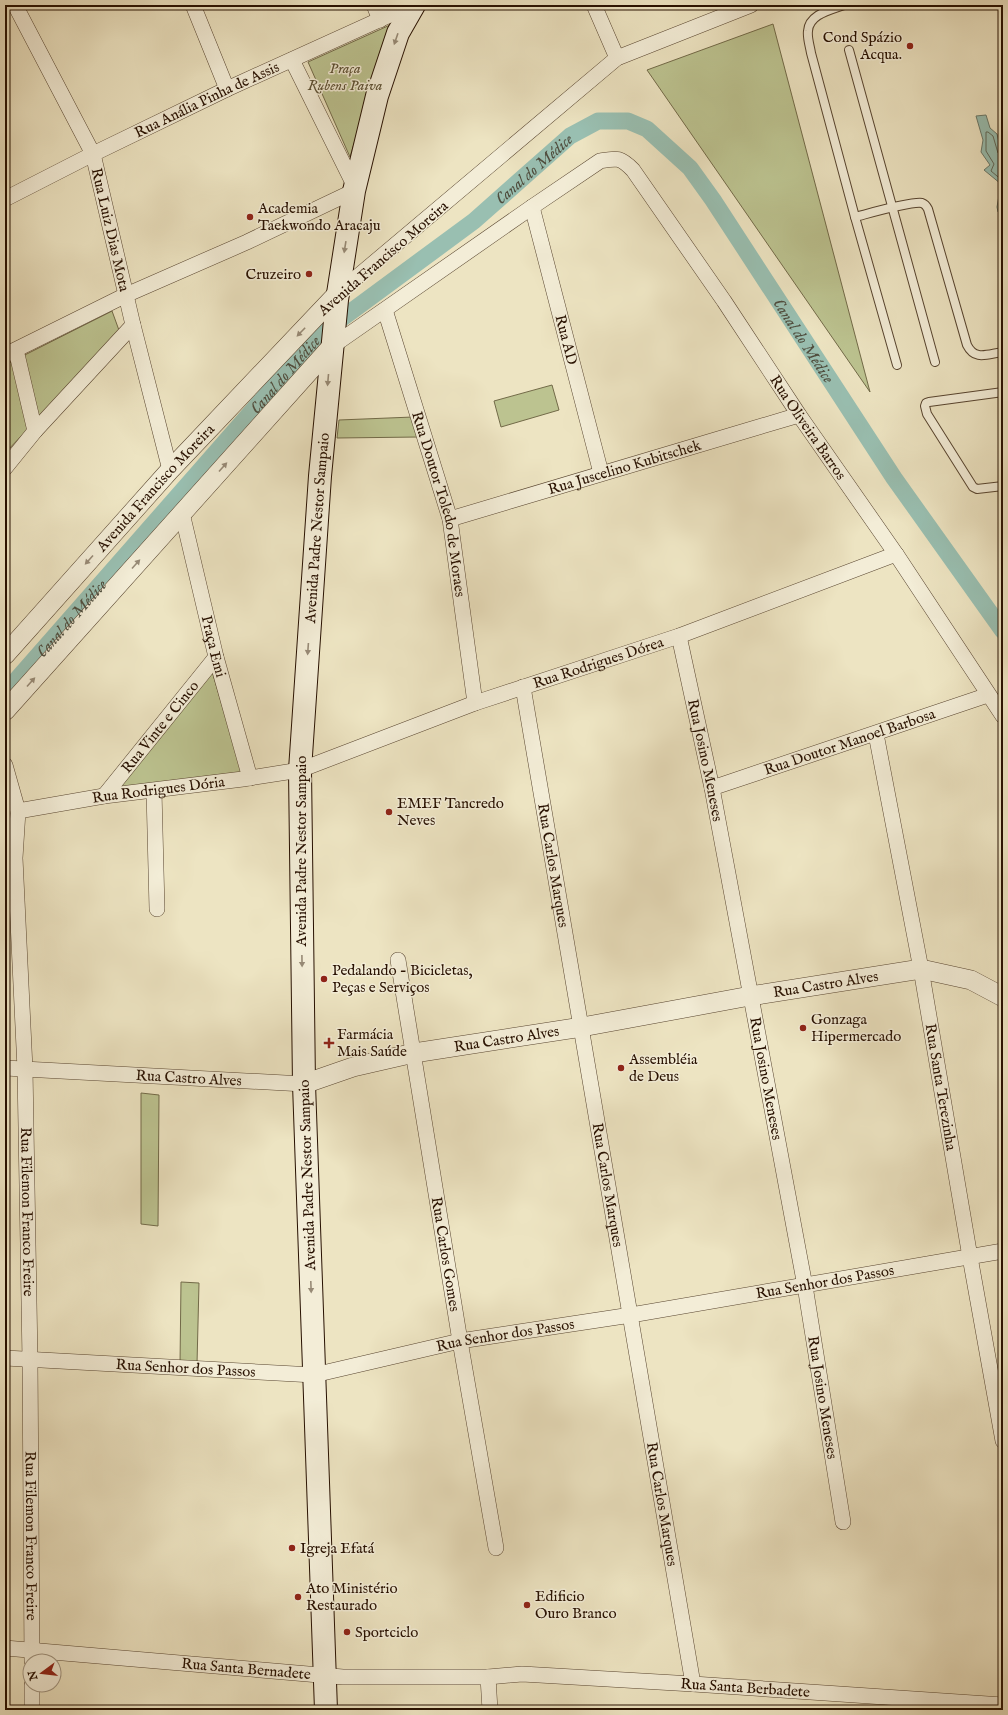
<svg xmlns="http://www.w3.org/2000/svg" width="1008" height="1715" font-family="'IM FELL English',serif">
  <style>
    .green { fill: #bcc390; stroke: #726a48 }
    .water { fill: #99bfb1; stroke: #6b796a }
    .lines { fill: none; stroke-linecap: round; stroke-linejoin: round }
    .shore { stroke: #606858; stroke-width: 1 }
    .canal { stroke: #99bfb1; stroke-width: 17 }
    .service-casing { stroke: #584530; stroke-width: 10 }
    .minor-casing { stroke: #584530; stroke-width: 16 }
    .tertiary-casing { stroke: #584530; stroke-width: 20 }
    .secondary-casing { stroke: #271000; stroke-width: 24 }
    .service { stroke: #f3edd7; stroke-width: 8 }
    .minor { stroke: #f3edd7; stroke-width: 15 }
    .tertiary { stroke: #f3edd7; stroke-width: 19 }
    .secondary { stroke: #f3edd7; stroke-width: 22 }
    .oneway { fill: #978a76 }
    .poi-dot { fill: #8f2418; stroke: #f3edd7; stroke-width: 1.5 }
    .labels { text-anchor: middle; stroke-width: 3; stroke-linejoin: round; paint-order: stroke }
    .poi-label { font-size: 15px; fill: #271000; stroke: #f3edd7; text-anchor: start }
    .park-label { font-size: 15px; font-style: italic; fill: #5b4f32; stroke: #f3edd7 }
    .street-label { font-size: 15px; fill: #271000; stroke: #f3edd7 }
    .water-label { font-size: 16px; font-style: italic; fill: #4f4d3e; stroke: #f3edd7 }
  </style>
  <rect width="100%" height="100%" fill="#ede4c2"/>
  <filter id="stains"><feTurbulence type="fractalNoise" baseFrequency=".005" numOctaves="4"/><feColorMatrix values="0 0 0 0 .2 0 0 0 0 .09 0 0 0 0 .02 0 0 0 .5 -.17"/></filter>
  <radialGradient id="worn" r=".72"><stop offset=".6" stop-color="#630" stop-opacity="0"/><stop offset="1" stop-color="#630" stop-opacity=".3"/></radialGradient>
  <g class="green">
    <polygon points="773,24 870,392 647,70"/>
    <polygon points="390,25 350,157 308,62"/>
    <polygon points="112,311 120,333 5,453 5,365"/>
    <polygon points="552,385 559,410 501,427 494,401"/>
    <polygon points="413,417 419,437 337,438 339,420"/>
    <polygon points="212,671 242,772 120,787"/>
    <polygon points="141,1093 159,1095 158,1226 141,1224"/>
    <polygon points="181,1282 199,1283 197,1364 180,1364"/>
  </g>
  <polygon class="water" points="986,115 990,128 997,134 1003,159 1003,212 998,212 997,207 1001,184 984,170 990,165 981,152 983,140 976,116"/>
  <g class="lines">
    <polyline class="shore" points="1003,156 998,153 993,136 988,132 986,132 986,151 994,164 991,171 1003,181"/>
    <path class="canal" id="s1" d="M5,693L318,336L474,221L570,136L598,121H628L647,129L690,168L713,200L894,478L1003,631"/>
    <g class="service-casing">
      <g id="service">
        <path d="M844,5C831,10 809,14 808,31C807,38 810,46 811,53L855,217C867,214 911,201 922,203C925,204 927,207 928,209L967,345C975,361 987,354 1003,352"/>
        <polyline points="849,50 935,362"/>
        <polyline points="855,217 897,365"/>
        <polyline points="1003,392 929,402 926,403 925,406 927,414 973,487 977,489 1003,486"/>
      </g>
    </g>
    <g class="minor-casing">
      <g id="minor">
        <path id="s2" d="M15,5L93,154L133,325L170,470"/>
        <polyline points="193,5 227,89"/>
        <polyline points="374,5 380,20"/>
        <polyline points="594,5 617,58"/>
        <polyline points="292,60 355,187"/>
        <path id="s3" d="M5,199L93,154L227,89L412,5"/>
        <path id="s4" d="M532,207L601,473"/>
        <polyline points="338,293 617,58 751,5"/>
        <path id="s5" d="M385,310L450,519L475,703"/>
        <path id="s6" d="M331,347L532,207L600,161C617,158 620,157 633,170L724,301L799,415L896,554L1003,716"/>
        <polyline points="16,350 35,431"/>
        <polyline points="5,355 126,295 247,242 354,191"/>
        <polyline points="5,468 35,431 133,325"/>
        <path id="s7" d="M182,513L216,657L250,778"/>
        <path id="s8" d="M450,519L799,415"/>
        <path id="s9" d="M679,636L712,788L805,1286L843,1522"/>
        <path id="s10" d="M523,687L693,1684"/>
        <path id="s11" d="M876,734L921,969L970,1257L1003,1441"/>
        <path id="s12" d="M5,765L18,811L15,858L25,1069L30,1360L32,1661"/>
        <path id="s13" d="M712,788L988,695"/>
        <polyline points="154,791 157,909"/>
        <path id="s14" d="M104,796L216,657"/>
        <path id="s15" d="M18,811L104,796L243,779L300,770L475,703L679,636L896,554"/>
        <path id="s16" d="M398,960L460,1341L496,1548"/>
        <path id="s17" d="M5,1068L304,1084"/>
        <path id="s18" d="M5,1358L314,1375L460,1341L631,1315L1003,1251"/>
        <path id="s19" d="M5,1648L343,1677H488L522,1674L693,1684L1003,1705"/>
        <polyline points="488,1677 490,1710"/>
        <polyline points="32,1685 32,1710"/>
      </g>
    </g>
    <g class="tertiary-casing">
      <g id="tertiary">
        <path id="s20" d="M5,655L170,470L338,293"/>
        <polyline points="5,711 331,347"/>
        <path id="s21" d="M304,1084L353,1067L414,1053L582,1027L750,996L921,969L971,980L1003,997"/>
      </g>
    </g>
    <g class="secondary-casing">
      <g id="secondary">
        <path id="s22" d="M326,1710L304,1084L300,770L320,476L337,300L354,191L377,96L398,33L414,5"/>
      </g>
    </g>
    <use href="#service" class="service"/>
    <use href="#minor" class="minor"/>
    <use href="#tertiary" class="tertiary"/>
    <use href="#secondary" class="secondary"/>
  </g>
  <defs><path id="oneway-solid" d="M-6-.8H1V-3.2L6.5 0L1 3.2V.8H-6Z"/></defs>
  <g class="oneway">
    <use href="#oneway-solid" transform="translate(396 39) rotate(109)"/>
    <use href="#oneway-solid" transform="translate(345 247) rotate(99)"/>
    <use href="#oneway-solid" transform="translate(301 332) rotate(134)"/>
    <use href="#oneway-solid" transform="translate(328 380) rotate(95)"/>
    <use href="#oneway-solid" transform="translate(223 467) rotate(-48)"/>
    <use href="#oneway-solid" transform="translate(89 560) rotate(132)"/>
    <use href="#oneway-solid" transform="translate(136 564) rotate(-48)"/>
    <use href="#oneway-solid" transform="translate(308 649) rotate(94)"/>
    <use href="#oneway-solid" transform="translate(31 682) rotate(-48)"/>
    <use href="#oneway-solid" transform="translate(302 961) rotate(89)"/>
    <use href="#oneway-solid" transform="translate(311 1287) rotate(88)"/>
  </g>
  <g class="poi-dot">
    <circle cx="910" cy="46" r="4"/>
    <circle cx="250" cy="217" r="4"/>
    <circle cx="309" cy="274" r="4"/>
    <circle cx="389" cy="812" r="4"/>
    <circle cx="324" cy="979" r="4"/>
    <circle cx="803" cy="1028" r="4"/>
    <path d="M327 1037h4v4h4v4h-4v4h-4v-4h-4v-4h4z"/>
    <circle cx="621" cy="1068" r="4"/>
    <circle cx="292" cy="1548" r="4"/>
    <circle cx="298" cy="1597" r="4"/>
    <circle cx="527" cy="1605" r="4"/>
    <circle cx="347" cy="1632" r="4"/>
  </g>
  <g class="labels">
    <g class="poi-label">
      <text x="902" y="42" text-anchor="end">Cond Spázio<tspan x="902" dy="17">Acqua.</tspan></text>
      <text x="258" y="213">Academia<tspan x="258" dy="17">Taekwondo Aracaju</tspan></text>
      <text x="301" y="279" text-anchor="end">Cruzeiro</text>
      <text x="397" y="808">EMEF Tancredo<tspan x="397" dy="17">Neves</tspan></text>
      <text x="332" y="975">Pedalando - Bicicletas,<tspan x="332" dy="17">Peças e Serviços</tspan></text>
      <text x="811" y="1024">Gonzaga<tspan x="811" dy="17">Hipermercado</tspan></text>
      <text x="337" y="1039">Farmácia<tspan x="337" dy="17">Mais Saúde</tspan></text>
      <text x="629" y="1064">Assembléia<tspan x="629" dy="17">de Deus</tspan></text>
      <text x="300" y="1553">Igreja Efatá</text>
      <text x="306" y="1593">Ato Ministério<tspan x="306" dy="17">Restaurado</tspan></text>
      <text x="535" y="1601">Edificio<tspan x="535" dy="17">Ouro Branco</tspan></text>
      <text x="355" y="1637">Sportciclo</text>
    </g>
    <g class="park-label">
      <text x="345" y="73">Praça<tspan x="345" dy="17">Rubens Paiva</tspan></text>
    </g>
    <g class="street-label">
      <text dy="5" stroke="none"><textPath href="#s3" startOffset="225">Rua Anália Pinha de Assis</textPath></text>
      <text dy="5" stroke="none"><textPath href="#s2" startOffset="246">Rua Luiz Dias Mota</textPath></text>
      <text transform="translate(383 258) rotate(-41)" y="5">Avenida Francisco Moreira</text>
      <text dy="5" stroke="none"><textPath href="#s4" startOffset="137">Rua AD</textPath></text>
      <text dy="5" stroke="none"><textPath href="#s6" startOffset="675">Rua Oliveira Barros</textPath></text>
      <text dy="5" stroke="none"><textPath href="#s8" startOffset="182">Rua Juscelino Kubitschek</textPath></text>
      <text dy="5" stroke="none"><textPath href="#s20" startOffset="225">Avenida Francisco Moreira</textPath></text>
      <text dy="5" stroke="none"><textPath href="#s5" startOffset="202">Rua Doutor Toledo de Moraes</textPath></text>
      <text dy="5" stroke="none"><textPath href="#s22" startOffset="1183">Avenida Padre Nestor Sampaio</textPath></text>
      <text dy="5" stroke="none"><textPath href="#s7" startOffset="137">Praça Emi</textPath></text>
      <text dy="5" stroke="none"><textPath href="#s15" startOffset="602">Rua Rodrigues Dórea</textPath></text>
      <text dy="5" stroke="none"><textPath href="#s14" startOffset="89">Rua Vinte e Cinco</textPath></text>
      <text dy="5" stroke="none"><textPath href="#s13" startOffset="145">Rua Doutor Manoel Barbosa</textPath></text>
      <text dy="5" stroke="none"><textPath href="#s9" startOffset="127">Rua Josino Meneses</textPath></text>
      <text dy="5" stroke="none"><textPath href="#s15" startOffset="142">Rua Rodrigues Dória</textPath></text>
      <text transform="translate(301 851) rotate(-90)" y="5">Avenida Padre Nestor Sampaio</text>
      <text dy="5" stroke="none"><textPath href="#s10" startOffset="181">Rua Carlos Marques</textPath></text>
      <text dy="5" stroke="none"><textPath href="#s21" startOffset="532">Rua Castro Alves</textPath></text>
      <text dy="5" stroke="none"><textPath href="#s21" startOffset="208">Rua Castro Alves</textPath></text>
      <text dy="5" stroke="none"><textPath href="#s17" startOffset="184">Rua Castro Alves</textPath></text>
      <text dy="5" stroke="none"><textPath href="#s9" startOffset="451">Rua Josino Meneses</textPath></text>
      <text dy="5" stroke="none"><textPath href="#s11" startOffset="359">Rua Santa Terezinha</textPath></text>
      <text transform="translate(307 1175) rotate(-92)" y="5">Avenida Padre Nestor Sampaio</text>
      <text dy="5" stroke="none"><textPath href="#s10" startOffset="505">Rua Carlos Marques</textPath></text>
      <text dy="5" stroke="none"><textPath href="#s12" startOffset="449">Rua Filemon Franco Freire</textPath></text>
      <text dy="5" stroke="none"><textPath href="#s16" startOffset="298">Rua Carlos Gomes</textPath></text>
      <text dy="5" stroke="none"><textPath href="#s18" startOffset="829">Rua Senhor dos Passos</textPath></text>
      <text dy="5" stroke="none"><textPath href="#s18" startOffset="505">Rua Senhor dos Passos</textPath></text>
      <text dy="5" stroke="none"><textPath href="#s18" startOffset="181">Rua Senhor dos Passos</textPath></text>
      <text dy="5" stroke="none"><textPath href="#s9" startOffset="775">Rua Josino Meneses</textPath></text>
      <text dy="5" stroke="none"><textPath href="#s10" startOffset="829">Rua Carlos Marques</textPath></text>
      <text dy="5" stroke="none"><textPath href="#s12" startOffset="773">Rua Filemon Franco Freire</textPath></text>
      <text dy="5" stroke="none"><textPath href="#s19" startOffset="242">Rua Santa Bernadete</textPath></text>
      <text dy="5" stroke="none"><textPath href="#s19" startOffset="742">Rua Santa Berbadete</textPath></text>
    </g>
    <g class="water-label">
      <text dy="6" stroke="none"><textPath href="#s1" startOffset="748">Canal do Médice</textPath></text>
      <text dy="6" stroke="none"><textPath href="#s1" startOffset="1144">Canal do Médice</textPath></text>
      <text dy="6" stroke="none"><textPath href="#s1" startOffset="424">Canal do Médice</textPath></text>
      <text dy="6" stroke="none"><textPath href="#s1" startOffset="100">Canal do Médice</textPath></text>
    </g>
  </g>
  <rect width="1008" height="1715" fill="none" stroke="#ede4c2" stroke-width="20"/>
  <rect x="6" y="6" width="996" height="1703" fill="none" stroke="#271000" stroke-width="2"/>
  <rect x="10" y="10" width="988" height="1695" fill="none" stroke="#271000"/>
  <g transform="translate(42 1673) rotate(255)"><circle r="19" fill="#f3edd7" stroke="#a19581"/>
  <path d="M0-3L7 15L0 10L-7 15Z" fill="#8f2418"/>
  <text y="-6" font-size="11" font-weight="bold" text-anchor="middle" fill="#271000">N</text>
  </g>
  <rect width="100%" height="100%" filter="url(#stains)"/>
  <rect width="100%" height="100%" fill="url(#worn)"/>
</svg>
